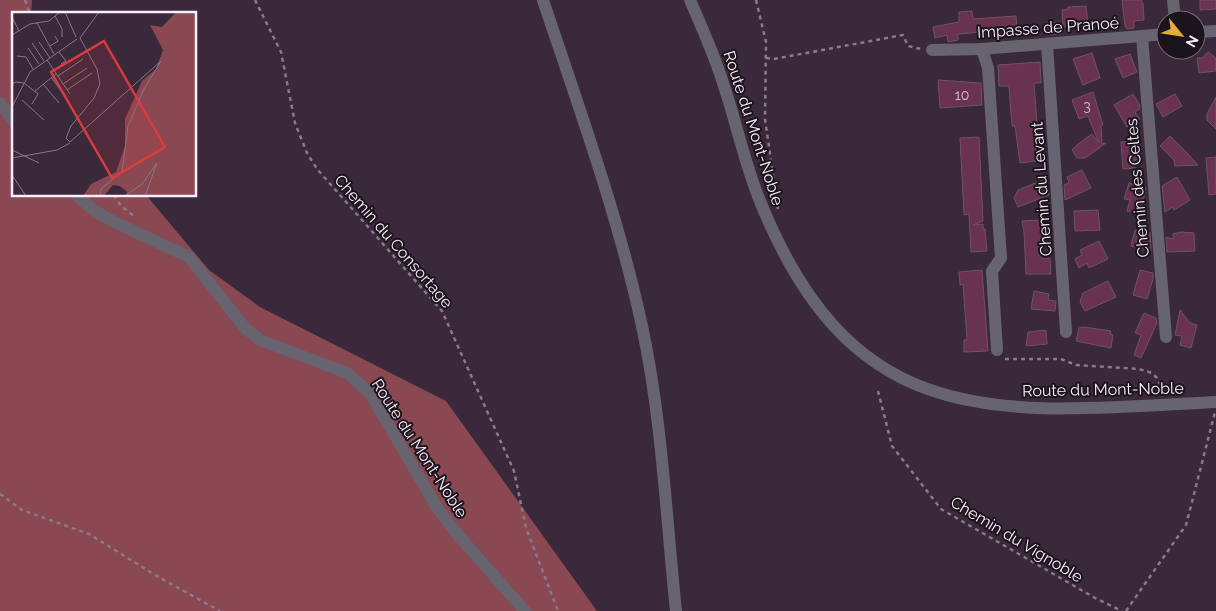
<svg xmlns="http://www.w3.org/2000/svg" width="1216" height="611" font-family="Raleway,sans-serif">
  <style>
    .forest { fill: #894852 }
    .building { fill: #6a3251; stroke: #6e5360 }
    .lines { fill: none; stroke-linecap: round; stroke-linejoin: round }
    .path { stroke: #8a7a8a; stroke-width: 2.5; stroke-dasharray: 4 4; stroke-linecap: butt }
    .minor { stroke: #67636f; stroke-width: 12 }
    .labels { text-anchor: middle; stroke-width: 4; stroke-linejoin: round; paint-order: stroke }
    .number-label { font-size: 14px; fill: #d6bfd0 }
    .street-label { font-size: 16px; fill: #faeefa; stroke: #1c141d }
    .inset-road { fill: none; stroke: #877787; stroke-width: 1 }
    .view { fill: #da3c3d; fill-opacity: 0.15; stroke: #da3c3d; stroke-width: 2.5 }
    .inset-edge { fill: none; stroke: #faeefa; stroke-width: 2.5 }
  </style>
  <rect width="100%" height="100%" fill="#3a283b"/>
  <polygon class="forest" points="0,0 32,0 31,14 14,14 14,195 146,195 209,270 260,307 446,401 597,611 0,611"/>
  <g class="building">
    <polygon points="1122,0 1141,0 1143,3 1144,20 1134,21 1134,28 1127,29 1125,26"/>
    <polygon points="1200,0 1216,0 1216,9 1200,10"/>
    <polygon points="1086,6 1088,25 1063,27 1062,10 1068,9 1068,7"/>
    <polygon points="972,11 973,19 1016,16 1017,29 958,34 958,40 948,42 947,35 935,38 933,27 959,22 959,12"/>
    <polygon points="1060,22 1061,34 1047,35 1046,23"/>
    <polygon points="1208,52 1216,58 1216,71 1199,73 1197,58 1202,58"/>
    <polygon points="1092,53 1100,78 1083,85 1073,59"/>
    <polygon points="1130,54 1137,72 1123,78 1115,59"/>
    <polygon points="1040,62 1041,83 1034,83 1037,124 1034,124 1036,161 1020,163 1015,126 1012,126 1009,86 999,86 998,65"/>
    <polygon points="938,80 981,83 982,105 940,108"/>
    <polygon points="1093,92 1103,125 1101,125 1102,144 1106,143 1085,158 1077,158 1072,150 1078,144 1092,134 1099,143 1088,116 1079,119 1072,100"/>
    <polygon points="1133,94 1139,104 1140,109 1135,112 1140,119 1127,127 1114,105"/>
    <polygon points="1175,94 1182,106 1163,117 1156,104"/>
    <polygon points="1216,97 1216,129 1207,120 1207,114"/>
    <polygon points="1170,136 1187,153 1198,165 1175,166 1174,160 1160,146"/>
    <polygon points="979,137 983,221 973,225 983,224 983,229 985,229 987,251 971,252 969,214 964,215 960,138"/>
    <polygon points="1140,141 1140,160 1134,160 1135,168 1123,169 1121,142"/>
    <polygon points="1216,157 1216,194 1209,195 1206,158"/>
    <polygon points="1082,170 1091,188 1065,200 1064,185 1069,183 1067,177"/>
    <polygon points="1177,177 1190,200 1174,210 1173,207 1165,212 1162,186"/>
    <polygon points="1043,180 1049,195 1018,207 1014,198 1018,190"/>
    <polygon points="1129,183 1146,188 1140,214 1127,211 1130,200 1124,199"/>
    <polygon points="1098,210 1100,230 1075,231 1074,211"/>
    <polygon points="1042,220 1042,259 1050,258 1051,274 1026,274 1024,232 1022,221"/>
    <polygon points="1135,230 1150,233 1151,251 1131,246"/>
    <polygon points="1181,232 1194,233 1195,251 1167,252 1166,237 1173,239 1173,234"/>
    <polygon points="1099,241 1108,259 1089,268 1087,263 1079,268 1075,259 1082,255 1080,250"/>
    <polygon points="982,270 988,351 964,352 964,340 967,340 963,284 960,285 959,272"/>
    <polygon points="1140,270 1153,273 1153,279 1147,299 1133,295"/>
    <polygon points="1108,281 1116,297 1085,311 1080,302 1083,293"/>
    <polygon points="1034,291 1049,294 1048,300 1056,301 1055,311 1031,309"/>
    <polygon points="1180,310 1190,323 1197,325 1191,348 1180,345 1182,336 1175,335"/>
    <polygon points="1144,313 1156,318 1157,323 1141,358 1134,355 1141,335 1135,333"/>
    <polygon points="1084,327 1111,331 1110,334 1113,335 1111,348 1076,341 1079,328"/>
    <polygon points="1046,330 1047,344 1026,346 1028,332"/>
  </g>
  <g class="lines">
    <g class="path">
      <polyline points="25,0 30,14"/>
      <polyline points="255,0 281,52 295,123 307,153 317,169 442,311 514,471 526,528 558,611"/>
      <polyline points="756,0 766,42 765,119 778,209"/>
      <polyline points="766,58 774,59 903,35 908,46 921,49"/>
      <polyline points="114,195 121,206 135,217"/>
      <polyline points="1005,359 1061,359 1076,365 1139,369 1152,373 1157,378 1165,394"/>
      <polyline points="878,391 892,446 941,509 1095,598 1122,611"/>
      <polyline points="0,494 22,510 89,534 155,575 220,611"/>
      <polyline points="1126,611 1186,525 1215,412"/>
    </g>
    <g class="minor">
      <path d="M543,0C579,108 618,215 642,326C662,419 666,516 676,611"/>
      <path d="M690,0C702,28 715,56 724,86C736,122 744,160 758,196C852,435 996,414 1216,402"/>
      <polyline points="1173,0 1175,20"/>
      <polyline points="1196,32 1216,31"/>
      <polyline points="1142,36 1166,337"/>
      <polyline points="1047,44 1066,332"/>
      <polyline points="982,49 988,68 1001,258 992,271 997,350"/>
      <polyline points="932,50 982,49 1166,34"/>
      <polyline points="0,103 14,122"/>
      <polyline points="77,195 92,209 112,221 189,257 245,328 260,340 347,373 370,393 436,506 458,535 525,611"/>
    </g>
  </g>
  <g class="labels">
    <g class="number-label">
      <text x="962" y="100">10</text>
      <text x="1087" y="111">3</text>
    </g>
    <g class="street-label">
      <text transform="translate(1048 27) rotate(-4)" y="6">Impasse de Pranoé</text>
      <text transform="translate(754 128) rotate(72)" y="6">Route du Mont-Noble</text>
      <text transform="translate(1137 188) rotate(-95)" y="6">Chemin des Celtes</text>
      <text transform="translate(1041 189) rotate(-94)" y="6">Chemin du Levant</text>
      <text transform="translate(394 241) rotate(49)" y="6">Chemin du Consortage</text>
      <text transform="translate(1103 389) rotate(-1)" y="6">Route du Mont-Noble</text>
      <text transform="translate(420 448) rotate(57)" y="6">Route du Mont-Noble</text>
      <text transform="translate(1017 539) rotate(31)" y="6">Chemin du Vignoble</text>
    </g>
  </g>
  <g transform="translate(12 12)">
    <rect width="184" height="184" fill="#3a283b"/>
    <path d="M164,0H184V184H114L115,180L108,174L101,173L92,184H71L79,172L104,160L113,134V107L130,69L144,57L151,38L138,13L150,15Z" fill="#894852"/>
    <path class="inset-road" d="M53,0L64,25M43,4L50,17V25M0,5L7,19M25,11L42,42M0,23L18,12L37,9L48,0M68,26L85,57L88,72L82,86L59,114L54,126L58,130L149,49L132,77L116,114L110,160L89,177L88,184M68,26L87,0M27,30L38,46M20,31L32,49M38,34L46,29L43,24M16,36L27,52M47,40L54,49L49,52M5,44L14,45L21,57M35,48L58,82M46,64L71,47M39,65L52,83M0,72L4,70L12,71L26,82L20,92M31,72L47,91M51,72L75,56M55,78L80,61M23,79L44,62M10,88L32,108M0,95L18,60L65,27M0,138L27,151M0,146L45,138L58,131M0,163L14,184M113,184L130,172L145,151L133,184"/>
    <path class="view" d="M92,29L153,135L100,166L39,60Z"/>
    <rect width="184" height="184" class="inset-edge"/>
  </g>
  <g transform="translate(1181 35) rotate(120)"><circle r="24" fill="#1c141d" stroke="#756b75"/>
  <path d="M0-4L9 19L0 12L-9 19Z" fill="#e5ad35"/>
  <text y="-8" font-size="14" font-weight="bold" text-anchor="middle" fill="#faeefa">N</text>
  </g>
</svg>
